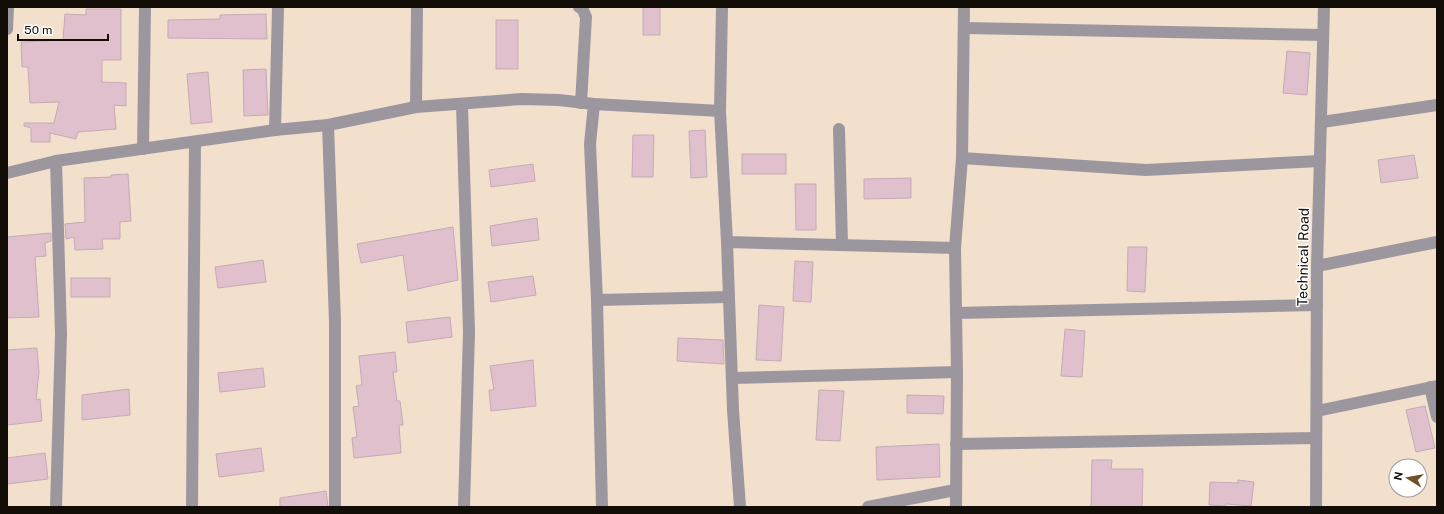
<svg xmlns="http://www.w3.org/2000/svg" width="1444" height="514" font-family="'Public Sans',sans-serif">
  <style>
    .building { fill: #e1c0ce; stroke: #c3abb5 }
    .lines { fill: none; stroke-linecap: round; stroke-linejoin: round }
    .minor { stroke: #9c979f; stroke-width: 12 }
    .labels { text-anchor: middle; stroke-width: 3; stroke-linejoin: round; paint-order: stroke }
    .street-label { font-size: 14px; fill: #120d07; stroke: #fff }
  </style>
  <rect width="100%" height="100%" fill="#f2e0cd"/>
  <g class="building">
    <rect x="643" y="7" width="17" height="28"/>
    <polygon points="86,9 121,9 121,60 102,60 102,82 126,83 126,106 114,105 116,129 78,132 76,139 50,133 50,142 31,142 31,128 24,126 24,123 54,123 59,102 30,103 28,67 22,67 21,42 63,40 65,14 86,15"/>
    <polygon points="266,14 267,39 168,38 168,20 220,19 220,15"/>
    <rect x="496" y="20" width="22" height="49"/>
    <polygon points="1287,51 1310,53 1307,95 1283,93"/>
    <polygon points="266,69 268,115 244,116 243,70"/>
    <polygon points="208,72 212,122 191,124 187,74"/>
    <polygon points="705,130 707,177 691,178 689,131"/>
    <polygon points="633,135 654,135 653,177 632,177"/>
    <rect x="742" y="154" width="44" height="20"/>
    <polygon points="1414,155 1418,178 1381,183 1378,160"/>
    <polygon points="533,164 535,181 491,187 489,170"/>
    <polygon points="128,174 131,221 120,222 120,239 102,239 103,249 75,250 74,237 66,239 65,224 85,222 84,178 111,177 111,175"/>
    <polygon points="911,178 911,198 864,199 864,179"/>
    <polygon points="795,184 816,184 816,230 796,230"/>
    <polygon points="537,218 539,240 492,246 490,226"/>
    <polygon points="453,227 458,280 408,291 403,255 361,263 357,244"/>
    <polygon points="51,233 51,241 45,243 46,256 35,257 39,317 7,318 7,237"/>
    <polygon points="1128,247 1147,247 1145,292 1127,291"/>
    <polygon points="263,260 266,282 218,288 215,267"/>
    <polygon points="795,261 813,262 811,302 793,301"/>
    <polygon points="533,276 536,295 491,302 488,282"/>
    <rect x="71" y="278" width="39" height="19"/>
    <polygon points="759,305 784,307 781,361 756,360"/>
    <polygon points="450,317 452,337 408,343 406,322"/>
    <polygon points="1065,329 1085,331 1082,377 1061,376"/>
    <polygon points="678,338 723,340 724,364 677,361"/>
    <polygon points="37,348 39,372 36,400 40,399 42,421 7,425 7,350"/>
    <polygon points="395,352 397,372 393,372 397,401 400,401 403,425 399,425 401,453 354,458 352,438 357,437 353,407 359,406 356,386 362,385 359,356"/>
    <polygon points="533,360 536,406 491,411 489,390 494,390 490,366"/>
    <polygon points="263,368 265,387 220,392 218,373"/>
    <polygon points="129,389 130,415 82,420 82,395"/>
    <polygon points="819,390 844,391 840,441 816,440"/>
    <polygon points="907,395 944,396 943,414 907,413"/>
    <polygon points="1425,406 1435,448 1416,452 1406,410"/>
    <polygon points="939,444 940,477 877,480 876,447"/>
    <polygon points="261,448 264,471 219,477 216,454"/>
    <polygon points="45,453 48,479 7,484 7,458"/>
    <polygon points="1092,460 1112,460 1111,469 1143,469 1142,507 1091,507"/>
    <polygon points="1238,480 1254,482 1251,506 1226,504 1225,506 1209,505 1210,482 1238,483"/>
    <polygon points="326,491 328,507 280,507 280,498"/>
  </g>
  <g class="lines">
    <g class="minor">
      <polyline points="579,7 582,8 586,17 581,103"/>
      <polyline points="722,7 720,111 727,242 733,410 740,507"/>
      <polyline points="964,28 1323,35"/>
      <polyline points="7,29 8,7"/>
      <polyline points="594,104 590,144 597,300 602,507"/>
      <polyline points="462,105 469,332 464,507"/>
      <polyline points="416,107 417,7"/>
      <polyline points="1322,122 1437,105"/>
      <polyline points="328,125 335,322 335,507"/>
      <polyline points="839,129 842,244"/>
      <polyline points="275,130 278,7"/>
      <polyline points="143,149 145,8"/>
      <polyline points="962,158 1146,170 1320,161"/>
      <polyline points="7,173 56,161 275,130 328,125 416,107 522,99 559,100 594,104 720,111"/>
      <polyline points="727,242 955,248"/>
      <polyline points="1317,266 1437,242"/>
      <polyline points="597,300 729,297"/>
      <polyline points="956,313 1317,305"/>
      <polyline points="733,378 957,372"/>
      <polyline points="1430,387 1437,417"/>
      <polyline points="1317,411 1437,386"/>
      <polyline points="956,444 1316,438"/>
      <polyline points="56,507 61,334 56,161"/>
      <polyline points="192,507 195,142"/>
      <polyline points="868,507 955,490"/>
      <polyline points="956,507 957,372 955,248 962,158 964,7"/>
      <polyline points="1316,507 1317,266 1324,7"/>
    </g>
  </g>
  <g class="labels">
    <g class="street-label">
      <text transform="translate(1303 257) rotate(-89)" y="5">Technical Road</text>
    </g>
  </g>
  <rect width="1444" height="514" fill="none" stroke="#120d07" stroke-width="16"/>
  <g transform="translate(1408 478) rotate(281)"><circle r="19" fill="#ffffff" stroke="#a09e9c"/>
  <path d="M0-3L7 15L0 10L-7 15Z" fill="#724f28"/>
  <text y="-6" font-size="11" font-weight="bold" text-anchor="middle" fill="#120d07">N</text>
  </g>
  <path d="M18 34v6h90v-6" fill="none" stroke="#120d07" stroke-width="2"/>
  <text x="24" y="34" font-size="12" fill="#120d07" stroke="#ffffff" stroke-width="3" paint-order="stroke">50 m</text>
</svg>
